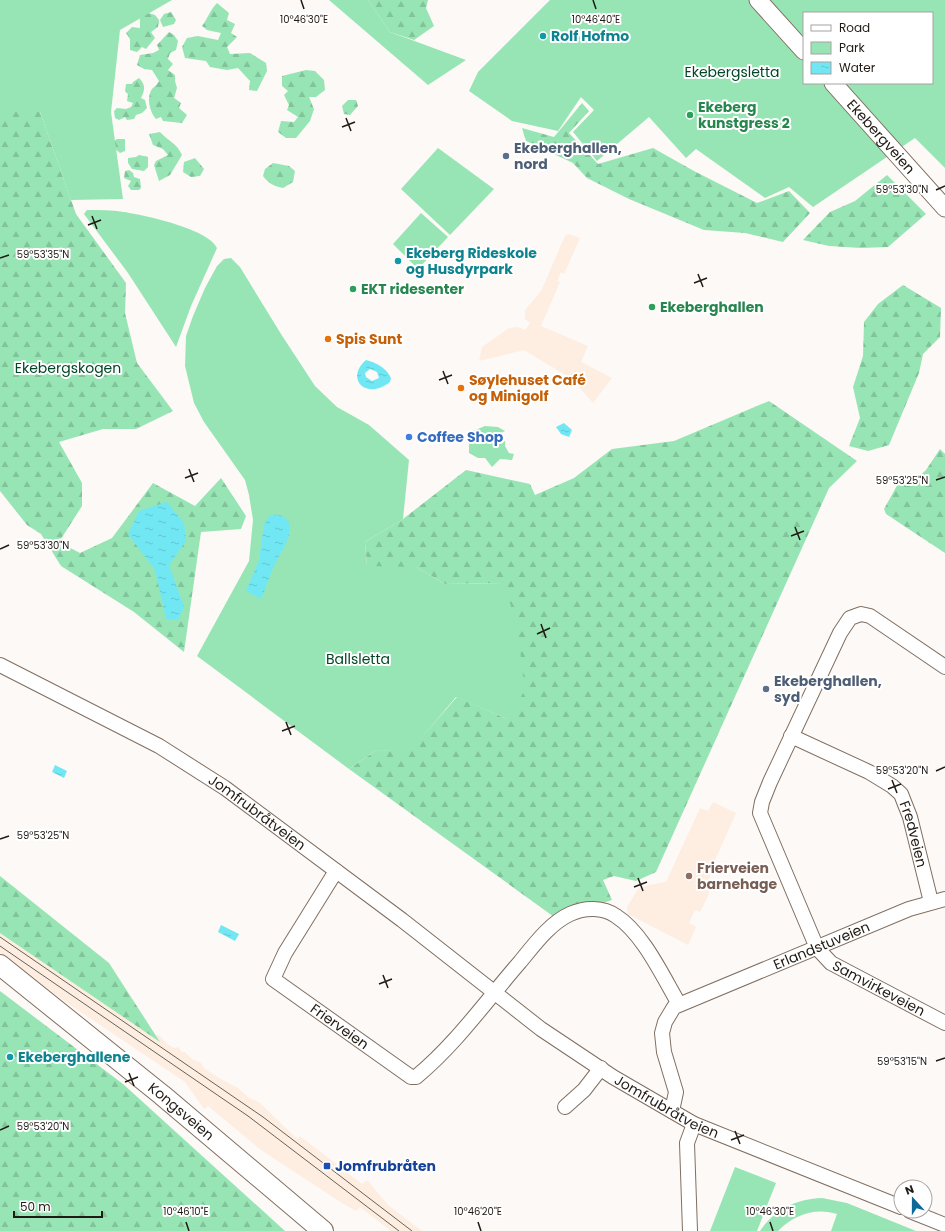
<svg xmlns="http://www.w3.org/2000/svg" width="945" height="1231" font-family="Poppins,sans-serif">
  <style>
    .built { fill: #fdeee1 }
    .forest { fill: url(#forest-firs) }
    .green { fill: #97e5b4; fill-rule: evenodd }
    .water { fill: url(#water-ripples); fill-rule: evenodd }
    .lines { fill: none; stroke-linecap: round; stroke-linejoin: round }
    .minor-casing { stroke: #806f61; stroke-width: 16 }
    .tertiary-casing { stroke: #806f61; stroke-width: 19 }
    .secondary-casing { stroke: #806f61; stroke-width: 22 }
    .minor { stroke: #fff; stroke-width: 14 }
    .tertiary { stroke: #fff; stroke-width: 17 }
    .secondary { stroke: #fff; stroke-width: 20 }
    .tram { stroke: #68625c; stroke-width: 1 }
    .ticks { fill: none; stroke: #211a14; stroke-width: 1.5 }
    .culture-dot { fill: #0f9aa8; stroke: #fff; stroke-width: 1.5 }
    .leisure-dot { fill: #2e9e5b; stroke: #fff; stroke-width: 1.5 }
    .service-dot { fill: #5c6f8a; stroke: #fff; stroke-width: 1.5 }
    .food-dot { fill: #e8710a; stroke: #fff; stroke-width: 1.5 }
    .shop-dot { fill: #3f7fe0; stroke: #fff; stroke-width: 1.5 }
    .education-dot { fill: #8d6e63; stroke: #fff; stroke-width: 1.5 }
    .transit-dot { fill: #1a4fb4; stroke: #fff; stroke-width: 1.5 }
    .labels { text-anchor: middle; stroke-width: 4; stroke-linejoin: round; paint-order: stroke }
    .culture-label { font-size: 14px; font-weight: bold; fill: #0d838f; stroke: #fff; text-anchor: start }
    .park-label { font-size: 14px; fill: #024627; stroke: #fff }
    .leisure-label { font-size: 14px; font-weight: bold; fill: #27864d; stroke: #fff; text-anchor: start }
    .street-label { font-size: 14px; fill: #211a14; stroke: #fff }
    .service-label { font-size: 14px; font-weight: bold; fill: #4e5e75; stroke: #fff; text-anchor: start }
    .food-label { font-size: 14px; font-weight: bold; fill: #c56008; stroke: #fff; text-anchor: start }
    .shop-label { font-size: 14px; font-weight: bold; fill: #366cbe; stroke: #fff; text-anchor: start }
    .education-label { font-size: 14px; font-weight: bold; fill: #785e54; stroke: #fff; text-anchor: start }
    .transit-label { font-size: 14px; font-weight: bold; fill: #164399; stroke: #fff; text-anchor: start }
    .ticks-label { font-size: 10px; text-anchor: middle; fill: #211a14; stroke: #fff; stroke-width: 4; stroke-linejoin: round; paint-order: stroke }
  </style>
  <defs>
    <pattern id="forest-firs" width="22" height="20" patternUnits="userSpaceOnUse"><rect width="22" height="20" fill="#97e5b4"/><path d="M5 1l3.5 6h-7zM16 11l3.5 6h-7z" fill="#82c49a"/></pattern>
    <pattern id="water-ripples" width="26" height="14" patternUnits="userSpaceOnUse"><rect width="26" height="14" fill="#71e7f4"/><path d="M2 4q2-2 4 0t4 0M15 11q2-2 4 0t4 0" fill="none" stroke="#62c6d0"/></pattern>
  </defs>
  <rect width="100%" height="100%" fill="#fdf9f6"/>
  <g class="built">
    <polygon points="568,234 580,238 564,274 561,272 557,281 560,282 541,326 588,346 581,362 612,378 593,403 572,379 524,350 479,361 482,347 509,328 518,327 525,330 530,323 525,319 525,310 541,291 565,236"/>
    <polygon points="713,802 736,813 711,869 708,889 709,894 700,912 695,910 689,923 696,927 688,945 628,914 627,907 638,889 649,885 666,882 700,808 708,811"/>
    <polygon points="0,929 155,1035 160,1036 167,1044 174,1048 178,1047 182,1052 185,1052 192,1059 201,1063 204,1068 219,1078 238,1088 249,1098 259,1102 295,1137 298,1139 300,1136 362,1184 367,1180 369,1182 388,1205 422,1231 391,1231 360,1207 356,1211 342,1203 261,1150 208,1106 204,1109 185,1082 54,994 0,953"/>
  </g>
  <g class="forest">
    <polygon points="368,0 428,0 426,8 434,26 414,40 390,32"/>
    <path d="M217,3L229,13L227,20L235,24L231,33L237,37L227,47L230,54L250,53L266,63L267,71L257,91L249,90L250,81L238,68L227,70L210,67L206,61L185,58L182,47L187,38L198,36L218,40L221,33L207,30L202,26C208,18 210,10 217,3Z"/>
    <polygon points="145,12 155,15 159,20 158,27 151,32 155,38 146,49 142,47 137,52 130,50 130,39 126,33 132,27 140,28 140,17"/>
    <polygon points="171,12 176,20 174,24 163,27 160,20 164,14"/>
    <path d="M169,32L174,35L178,41L176,50L170,53L168,59L173,64L168,70L175,75V81L177,88L174,98L181,103L179,108L187,115L182,123L163,121L161,117L156,119C150,112 146,98 152,89C155,86 157,85 159,81L152,70L144,69L137,65L140,55L153,53L159,50L157,45Z"/>
    <polygon points="306,70 315,71 324,80 325,90 316,97 309,97 314,109 310,121 296,138 286,138 278,132 281,121 294,122 298,117 287,110 289,105 284,95 288,91 282,86 282,76"/>
    <path d="M139,78C146,85 145,90 141,98L145,100L147,108L142,113L136,115L134,119L127,120L125,117L119,120L115,118L114,111L117,108L126,109L131,107L133,103L127,101L128,94L125,91L126,84H132L133,82Z"/>
    <polygon points="348,100 356,100 358,106 350,115 344,114 342,106"/>
    <polygon points="582,103 589,111 569,133 598,164 653,148 694,171 757,203 789,191 810,213 783,242 745,233 704,230 629,199 587,178 573,163 526,141 522,128 554,137"/>
    <polygon points="0,112 40,112 76,214 126,283 125,313 137,363 173,411 136,429 103,429 59,442 82,483 82,506 59,542 80,553 112,538 153,483 195,506 221,478 246,516 241,529 201,532 184,652 134,612 61,566 41,534 27,525 0,491"/>
    <path d="M160,132C169,142 176,142 182,155L170,175L159,181L154,165L156,161L168,155L163,149L153,145L149,134Z"/>
    <polygon points="117,139 125,139 125,151 120,153 114,148 113,142"/>
    <polygon points="139,155 148,157 148,167 144,171 132,169 128,163 128,158 136,157"/>
    <polygon points="195,158 204,169 200,176 191,177 183,172 184,162"/>
    <path d="M273,163L289,166L295,171L293,182L283,188C274,186 269,184 263,176L265,169Z"/>
    <polygon points="129,170 133,173 134,177 140,179 141,188 139,190 131,190 128,186 131,181 124,178 125,171"/>
    <polygon points="887,175 926,214 888,247 861,248 829,246 803,240 830,212 855,201"/>
    <polygon points="903,285 941,308 940,337 923,354 919,373 889,445 868,451 849,446 860,418 853,387 863,356 864,322 878,304"/>
    <polygon points="769,401 857,461 829,488 656,872 636,881 614,876 603,880 612,900 557,919 349,769 375,751 411,749 457,697 507,719 503,583 445,584 416,567 367,567 365,542 403,519 466,470 530,484 535,495 574,478 612,449 674,441"/>
    <polygon points="940,449 945,454 945,553 886,514 884,509 899,482 912,483 926,470"/>
    <polygon points="0,876 109,963 160,1042 0,933"/>
    <polygon points="0,991 123,1084 285,1231 0,1231"/>
  </g>
  <g class="green">
    <polygon points="0,0 172,0 120,30 111,112 123,199 71,200 40,112 0,112"/>
    <polygon points="329,0 368,0 390,32 466,60 428,85"/>
    <path d="M550,0H945V168L915,138L813,207L789,187L765,198L696,149L686,158L649,117L597,161L573,132L594,110L581,97L558,131L512,121L469,91L478,72ZM804,13H932V83H804Z"/>
    <polygon points="438,148 494,189 450,235 401,189"/>
    <path d="M87,210C99,210 112,210 124,212C144,215 209,229 217,248L191,306L176,347L128,273L84,214Z"/>
    <polygon points="421,213 448,237 418,269 393,244"/>
    <polygon points="231,258 240,267 281,334 315,386 337,407 369,425 409,460 403,519 365,542 367,566 416,567 445,584 504,583 517,627 525,690 507,719 456,697 411,750 375,751 349,769 197,656 249,561 253,520 249,495 245,480 204,422 194,403 185,366 186,336 193,316 205,288 217,266 224,259"/>
    <polygon points="485,426 498,427 505,431 497,435 497,439 505,441 505,446 509,453 514,454 512,460 500,459 492,467 485,458 478,458 469,453 469,441 473,431"/>
    <polygon points="735,1167 776,1183 757,1231 710,1231"/>
    <path d="M822,1198L847,1203L916,1231H831L837,1214C816,1207 793,1215 778,1231H760C775,1209 796,1199 822,1198Z"/>
  </g>
  <g class="water">
    <path d="M366,360C375,362 387,368 391,378L390,382C367,401 344,379 366,360ZM370,369L377,372L379,378L372,381L366,377L365,373Z"/>
    <polygon points="564,423 572,430 569,437 561,434 556,427"/>
    <polygon points="167,502 184,523 186,541 169,565 184,607 178,620 166,619 155,570 128,534 139,511"/>
    <path d="M270,515C275,514 280,514 285,518C299,529 279,555 274,566C269,577 266,588 261,599L246,591L259,560L264,524Z"/>
    <polygon points="55,765 67,771 64,778 52,772"/>
    <polygon points="221,925 239,934 235,941 218,932"/>
  </g>
  <g class="lines">
    <g class="minor-casing">
      <g id="minor">
        <path id="s1" d="M0,665L159,746L225,788L402,920L541,1029L613,1077L694,1124L901,1207"/>
        <path id="s2" d="M945,667L870,616L861,614L850,618L840,633L770,782L762,802L760,813L817,948L831,963L945,1023"/>
        <path id="s3" d="M791,736L869,772L892,786L901,794L910,817L931,902"/>
        <path id="s4" d="M336,871L285,953L273,979L411,1077H416C456,1044 486,1001 520,962C534,945 550,923 570,914C585,907 603,907 616,916C643,933 663,977 679,1004"/>
        <polyline points="565,1107 584,1090 601,1068"/>
        <path id="s5" d="M672,1111L676,1092L664,1052L662,1033L665,1022L674,1007L909,909L945,899"/>
        <polyline points="910,1211 945,1225"/>
        <polyline points="690,1231 687,1143 694,1124"/>
      </g>
    </g>
    <g class="tertiary-casing">
      <g id="tertiary">
        <polyline points="758,0 804,51"/>
        <path id="s6" d="M833,83L945,208"/>
      </g>
    </g>
    <g class="secondary-casing">
      <g id="secondary">
        <path id="s7" d="M0,965L162,1095L323,1231"/>
      </g>
    </g>
    <use href="#minor" class="minor"/>
    <use href="#tertiary" class="tertiary"/>
    <use href="#secondary" class="secondary"/>
    <g class="tram">
      <polyline points="0,937 263,1117 412,1231"/>
      <polyline points="0,946 248,1116 399,1231"/>
    </g>
  </g>
  <path class="ticks" d="M301,0L304,9M593,0L596,9M346,118L351,131M342,127L355,122M936,190L945,186M92,216L97,229M88,225L101,220M0,258L9,255M698,274L703,287M694,283L707,278M443,371L448,384M439,380L452,375M189,469L194,482M185,478L198,473M936,480L945,477M795,527L800,540M791,536L804,531M0,549L9,545M541,624L546,638M537,634L550,628M286,722L291,735M282,731L295,726M936,771L945,767M892,780L897,793M888,789L901,784M0,839L9,836M638,878L643,891M634,887L647,882M383,975L388,988M379,984L392,979M936,1061L945,1058M129,1073L134,1086M125,1082L138,1077M0,1130L9,1126M735,1131L740,1144M731,1140L744,1135M186,1222L189,1231M478,1222L481,1231M770,1222L773,1231"/>
  <g class="culture-dot">
    <circle cx="543" cy="36" r="4"/>
    <circle cx="398" cy="261" r="4"/>
    <circle cx="10" cy="1057" r="4"/>
  </g>
  <g class="leisure-dot">
    <circle cx="690" cy="115" r="4"/>
    <circle cx="353" cy="289" r="4"/>
    <circle cx="652" cy="307" r="4"/>
  </g>
  <g class="service-dot">
    <circle cx="506" cy="156" r="4"/>
    <circle cx="766" cy="689" r="4"/>
  </g>
  <g class="food-dot">
    <circle cx="328" cy="339" r="4"/>
    <circle cx="461" cy="388" r="4"/>
  </g>
  <circle class="shop-dot" cx="409" cy="437" r="4"/>
  <circle class="education-dot" cx="689" cy="876" r="4"/>
  <rect class="transit-dot" x="323" y="1162" width="8" height="8" rx="2"/>
  <g class="labels">
    <g class="culture-label">
      <text x="551" y="41">Rolf Hofmo</text>
      <text x="406" y="258">Ekeberg Rideskole<tspan x="406" dy="16">og Husdyrpark</tspan></text>
      <text x="18" y="1062">Ekeberghallene</text>
    </g>
    <g class="park-label">
      <text x="732" y="77">Ekebergsletta</text>
      <text x="68" y="373">Ekebergskogen</text>
      <text x="358" y="664">Ballsletta</text>
    </g>
    <g class="leisure-label">
      <text x="698" y="112">Ekeberg<tspan x="698" dy="16">kunstgress 2</tspan></text>
      <text x="361" y="294">EKT ridesenter</text>
      <text x="660" y="312">Ekeberghallen</text>
    </g>
    <g class="street-label">
      <text dy="5" stroke="none"><textPath href="#s6" startOffset="72">Ekebergveien</textPath></text>
      <text dy="5" stroke="none"><textPath href="#s1" startOffset="297">Jomfrubråtveien</textPath></text>
      <text dy="5" stroke="none"><textPath href="#s3" startOffset="167">Fredveien</textPath></text>
      <text dy="5" stroke="none"><textPath href="#s5" startOffset="269">Erlandstuveien</textPath></text>
      <text dy="5" stroke="none"><textPath href="#s2" startOffset="548">Samvirkeveien</textPath></text>
      <text dy="5" stroke="none"><textPath href="#s4" startOffset="207">Frierveien</textPath></text>
      <text dy="5" stroke="none"><textPath href="#s1" startOffset="802">Jomfrubråtveien</textPath></text>
      <text dy="5" stroke="none"><textPath href="#s7" startOffset="233">Kongsveien</textPath></text>
    </g>
    <g class="service-label">
      <text x="514" y="153">Ekeberghallen,<tspan x="514" dy="16">nord</tspan></text>
      <text x="774" y="686">Ekeberghallen,<tspan x="774" dy="16">syd</tspan></text>
    </g>
    <g class="food-label">
      <text x="336" y="344">Spis Sunt</text>
      <text x="469" y="385">Søylehuset Café<tspan x="469" dy="16">og Minigolf</tspan></text>
    </g>
    <g class="shop-label">
      <text x="417" y="442">Coffee Shop</text>
    </g>
    <g class="education-label">
      <text x="697" y="873">Frierveien<tspan x="697" dy="16">barnehage</tspan></text>
    </g>
    <g class="transit-label">
      <text x="335" y="1171">Jomfrubråten</text>
    </g>
  </g>
  <g class="ticks-label">
    <text x="304" y="23">10°46'30"E</text>
    <text x="596" y="23">10°46'40"E</text>
    <text x="902" y="193">59°53'30"N</text>
    <text x="43" y="258">59°53'35"N</text>
    <text x="902" y="484">59°53'25"N</text>
    <text x="43" y="549">59°53'30"N</text>
    <text x="902" y="774">59°53'20"N</text>
    <text x="43" y="839">59°53'25"N</text>
    <text x="902" y="1065">59°53'15"N</text>
    <text x="43" y="1130">59°53'20"N</text>
    <text x="186" y="1215">10°46'10"E</text>
    <text x="478" y="1215">10°46'20"E</text>
    <text x="770" y="1215">10°46'30"E</text>
  </g>
  <rect x="803" y="12" width="130" height="72" fill="#ffffff" stroke="#a6a3a1"/>
  <rect x="811" y="25" width="20" height="6" fill="#ffffff" stroke="#a6a3a1"/>
  <text x="839" y="32" font-size="12" fill="#211a14">Road</text>
  <rect x="811" y="42" width="20" height="12" fill="#97e5b4" stroke="#a6a3a1"/>
  <text x="839" y="52" font-size="12" fill="#211a14">Park</text>
  <rect x="811" y="62" width="20" height="12" fill="url(#water-ripples)" stroke="#a6a3a1"/>
  <text x="839" y="72" font-size="12" fill="#211a14">Water</text>
  <g transform="translate(913 1199) rotate(339)"><circle r="19" fill="#ffffff" stroke="#a6a3a1"/>
  <path d="M0-3L7 15L0 10L-7 15Z" fill="#0c6998"/>
  <text y="-6" font-size="11" font-weight="bold" text-anchor="middle" fill="#211a14">N</text>
  </g>
  <path d="M14 1211v6h88v-6" fill="none" stroke="#211a14" stroke-width="2"/>
  <text x="20" y="1211" font-size="12" fill="#211a14" stroke="#ffffff" stroke-width="3" paint-order="stroke">50 m</text>
</svg>
